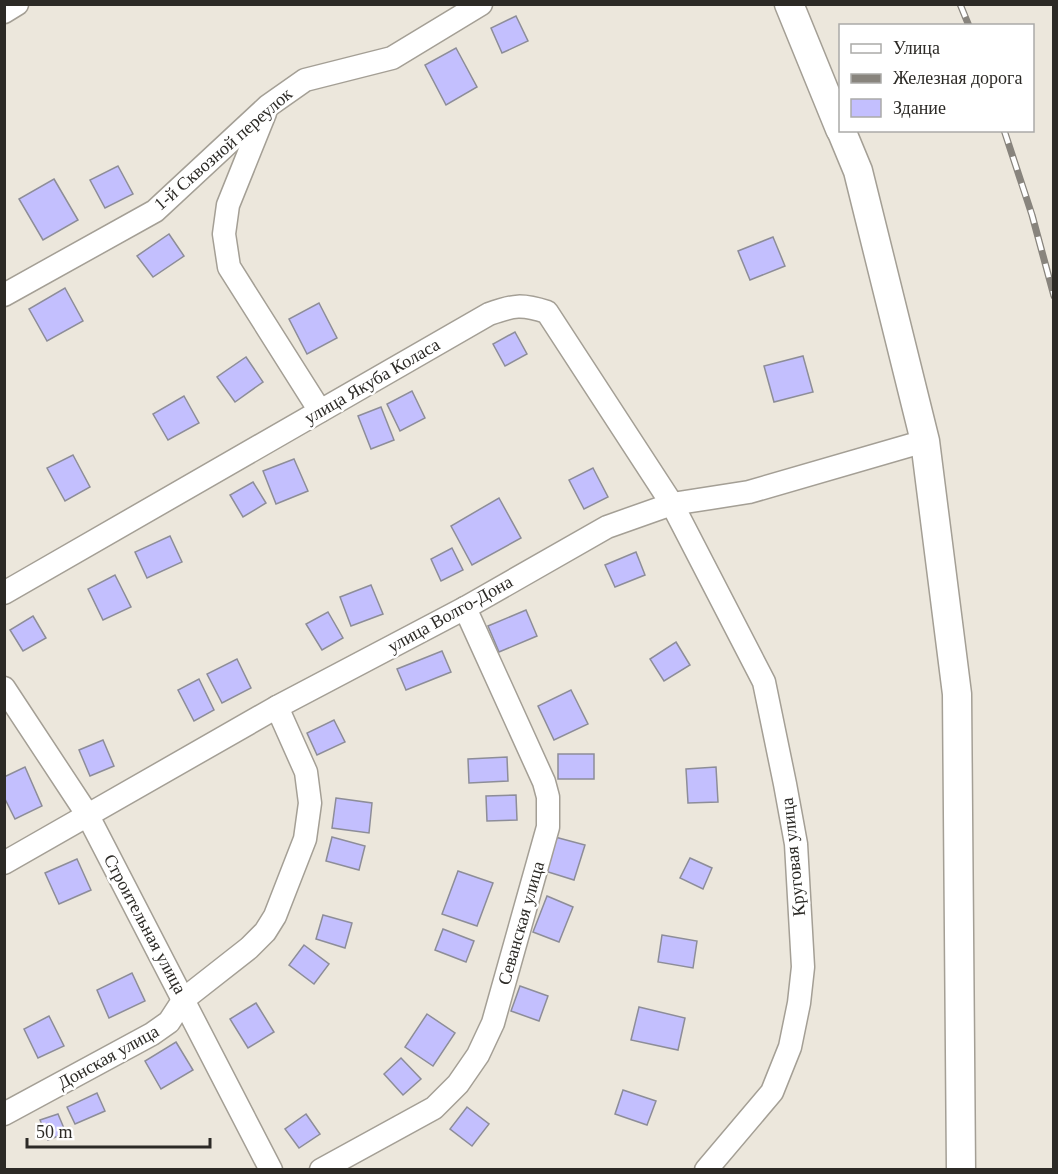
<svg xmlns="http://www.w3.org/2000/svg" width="1058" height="1174" font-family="'Times New Roman',serif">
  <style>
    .building { fill: #c3bffe; stroke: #8d8d98; stroke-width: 1.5 }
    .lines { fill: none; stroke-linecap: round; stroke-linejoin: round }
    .minor-casing { stroke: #a49f95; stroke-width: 25 }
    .tertiary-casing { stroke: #a49f95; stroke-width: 31 }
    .minor { stroke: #fff; stroke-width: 22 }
    .tertiary { stroke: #fff; stroke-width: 28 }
    .rail-casing { stroke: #88847d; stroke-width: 7 }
    .rail { stroke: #fff; stroke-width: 4.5; stroke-dasharray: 14; stroke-linecap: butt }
    .labels { text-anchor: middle; stroke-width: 5; stroke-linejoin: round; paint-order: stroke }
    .street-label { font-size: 18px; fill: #2c2a26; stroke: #fff }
  </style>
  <rect width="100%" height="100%" fill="#ece7dc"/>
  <g class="building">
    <polygon points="516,16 528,41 502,53 491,28"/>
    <polygon points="456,48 477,87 446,105 425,65"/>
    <polygon points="118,166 133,194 105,208 90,180"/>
    <polygon points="54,179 78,220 43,240 19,199"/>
    <polygon points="169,234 184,256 153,277 137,256"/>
    <polygon points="773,237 785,266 750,280 738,251"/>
    <polygon points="65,288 83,321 47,341 29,309"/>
    <polygon points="319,303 337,338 307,354 289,319"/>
    <polygon points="515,332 527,354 505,366 493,344"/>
    <polygon points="803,356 813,392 774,402 764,366"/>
    <polygon points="246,357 263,382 235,402 217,377"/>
    <polygon points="412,391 425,418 400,431 387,404"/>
    <polygon points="184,396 199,423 168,440 153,414"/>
    <polygon points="381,407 394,440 371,449 358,416"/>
    <polygon points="73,455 90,487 65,501 47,468"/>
    <polygon points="294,459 308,491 276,504 263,471"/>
    <polygon points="593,468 608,497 584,509 569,480"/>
    <polygon points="253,482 266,503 243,517 230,495"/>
    <polygon points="499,498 521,538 472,565 451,526"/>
    <polygon points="170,536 182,562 147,578 135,552"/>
    <polygon points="452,548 463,570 441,581 431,559"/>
    <polygon points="636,552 645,575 615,587 605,565"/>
    <polygon points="115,575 131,607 103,620 88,589"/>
    <polygon points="371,585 383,614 351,626 340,597"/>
    <polygon points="526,610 537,636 499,652 488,626"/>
    <polygon points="328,612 343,638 322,650 306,624"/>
    <polygon points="33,616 46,638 23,651 10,630"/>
    <polygon points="676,642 690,665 664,681 650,659"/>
    <polygon points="442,651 451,672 406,690 397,669"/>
    <polygon points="237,659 251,688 222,703 207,674"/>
    <polygon points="199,679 214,710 194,721 178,690"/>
    <polygon points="571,690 588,724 554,740 538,706"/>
    <polygon points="334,720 345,742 317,755 307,733"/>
    <polygon points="103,740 114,766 90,776 79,750"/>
    <rect x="558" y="754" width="36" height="25"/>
    <polygon points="507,757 508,781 469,783 468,759"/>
    <polygon points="25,767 42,806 15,819 4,797 4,777"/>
    <polygon points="716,767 718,802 688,803 686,769"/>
    <polygon points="516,795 517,820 487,821 486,796"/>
    <polygon points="336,798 372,803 369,833 332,828"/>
    <polygon points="332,837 365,846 359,870 326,861"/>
    <polygon points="555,837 585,845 574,880 545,871"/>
    <polygon points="690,858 712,868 703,889 680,878"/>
    <polygon points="77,859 91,890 59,904 45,873"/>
    <polygon points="458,871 493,883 477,926 442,914"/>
    <polygon points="547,896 573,907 559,942 533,932"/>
    <polygon points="323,915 352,923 345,948 316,939"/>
    <polygon points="443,929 474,941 466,962 435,950"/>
    <polygon points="662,935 697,941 693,968 658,962"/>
    <polygon points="304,945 329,964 314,984 289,965"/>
    <polygon points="132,973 145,1001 109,1018 97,990"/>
    <polygon points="520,986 548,996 539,1021 511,1011"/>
    <polygon points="256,1003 274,1032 248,1048 230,1019"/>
    <polygon points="639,1007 685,1018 678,1050 631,1040"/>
    <polygon points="427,1014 455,1033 433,1066 405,1047"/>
    <polygon points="49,1016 64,1046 38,1058 24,1029"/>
    <polygon points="176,1042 193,1070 161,1089 145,1061"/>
    <polygon points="401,1058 421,1079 403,1095 384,1074"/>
    <polygon points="623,1090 656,1101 647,1125 615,1114"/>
    <polygon points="97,1093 105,1111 75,1124 67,1107"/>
    <polygon points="467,1107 489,1124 472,1146 450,1129"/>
    <polygon points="58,1114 66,1133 48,1140 40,1120"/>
    <polygon points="306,1114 320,1134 299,1148 285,1129"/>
  </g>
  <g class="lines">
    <g class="minor-casing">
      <g id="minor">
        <polyline points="4,12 17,4"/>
        <polyline points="265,113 228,205 224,234 229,267 320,411"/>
        <polyline points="4,295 155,211 268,106 305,80 392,58 481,4"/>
        <path d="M4,593L489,314C514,305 522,304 547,312L672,504L764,682L785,784L796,844L803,967L799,1003L790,1047L772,1092L706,1170"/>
        <polyline points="4,688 87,814 271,1170"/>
        <polyline points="4,863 277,707 465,608 607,527 672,504 749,492 925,441"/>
        <polyline points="4,1114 152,1034 169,1022 184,999 249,948 265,932 275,916 305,839 310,803 306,772 277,707"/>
        <polyline points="321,1170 434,1108 458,1084 478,1055 493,1023 548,827 548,797 544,782 465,608"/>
      </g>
    </g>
    <g class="tertiary-casing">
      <g id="tertiary">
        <polyline points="789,4 840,129"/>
        <polyline points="841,130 858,171 925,441 957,694 961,1170"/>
      </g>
    </g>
    <use href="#minor" class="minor"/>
    <use href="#tertiary" class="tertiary"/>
    <g class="rail-casing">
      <g id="rail">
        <polyline points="960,4 969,26"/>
        <polyline points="1004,130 1032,215 1054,296"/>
      </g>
    </g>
    <use href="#rail" class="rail"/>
  </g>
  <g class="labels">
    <g class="street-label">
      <text transform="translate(223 149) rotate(-41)" y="6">1-й Сквозной переулок</text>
      <text transform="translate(372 381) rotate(-30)" y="6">улица Якуба Коласа</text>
      <text transform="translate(450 614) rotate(-29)" y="6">улица Волго-Дона</text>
      <text transform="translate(793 857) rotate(-96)" y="6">Круговая улица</text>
      <text transform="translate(521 923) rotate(-74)" y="6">Севанская улица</text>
      <text transform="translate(145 924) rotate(62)" y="6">Строительная улица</text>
      <text transform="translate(108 1057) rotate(-29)" y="6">Донская улица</text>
    </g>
  </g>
  <rect width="1058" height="1174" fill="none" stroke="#2c2a26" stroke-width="12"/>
  <rect x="839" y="24" width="195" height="108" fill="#ffffff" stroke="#abaaa8" stroke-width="1.5"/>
  <rect x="851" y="44" width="30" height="9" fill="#ffffff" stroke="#abaaa8" stroke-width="1.5"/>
  <text x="893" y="54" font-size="18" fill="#2c2a26">Улица</text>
  <rect x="851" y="74" width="30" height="9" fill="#88847d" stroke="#abaaa8" stroke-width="1.5"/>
  <text x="893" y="84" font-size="18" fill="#2c2a26">Железная дорога</text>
  <rect x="851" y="99" width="30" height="18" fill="#c3bffe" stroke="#abaaa8" stroke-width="1.5"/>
  <text x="893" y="114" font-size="18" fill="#2c2a26">Здание</text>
  <path d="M27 1138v9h183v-9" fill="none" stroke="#2c2a26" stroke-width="3"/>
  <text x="36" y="1138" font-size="18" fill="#2c2a26" stroke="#ffffff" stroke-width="4.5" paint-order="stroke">50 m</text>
</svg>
